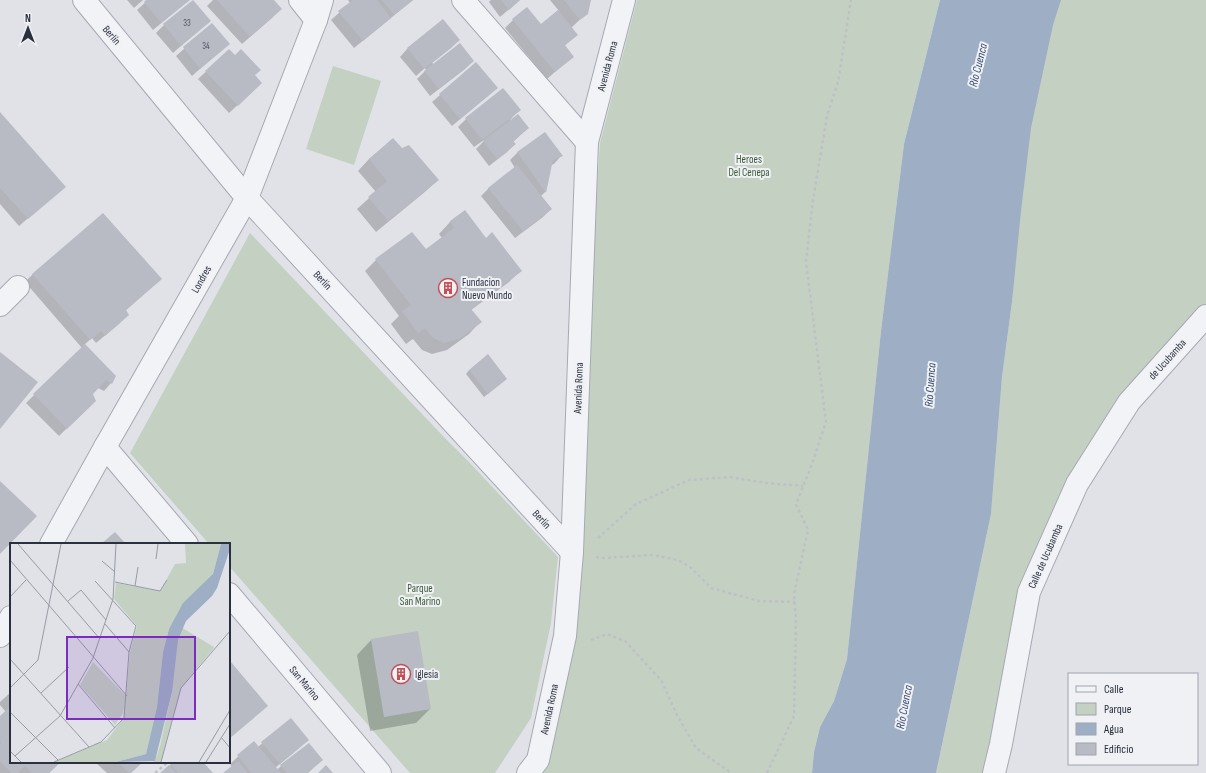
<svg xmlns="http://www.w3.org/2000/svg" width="1206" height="773" font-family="'Sofia Sans Condensed',sans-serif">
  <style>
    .green { fill: #c4d1c2 }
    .water { fill: #9eaec5 }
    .shadow { fill: #0003 }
    .building { fill: #b8bbc4 }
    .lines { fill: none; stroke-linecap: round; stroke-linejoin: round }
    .minor-casing { stroke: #a6a9b2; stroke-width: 24 }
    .path { stroke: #bec0c6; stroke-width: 2.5; stroke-dasharray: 3 3; stroke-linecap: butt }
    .minor { stroke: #f2f3f6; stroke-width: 22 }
    .labels { text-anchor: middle; stroke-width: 4; stroke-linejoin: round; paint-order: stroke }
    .number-label { font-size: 9px; fill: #4e5360 }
    .street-label { font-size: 11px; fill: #2a303e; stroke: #eff1f5 }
    .park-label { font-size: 11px; fill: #3c5838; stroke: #eff1f5 }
    .poi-label { font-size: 11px; fill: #2a303e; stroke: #eff1f5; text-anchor: start }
    .water-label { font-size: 12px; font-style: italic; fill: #374c6e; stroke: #eff1f5 }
    .inset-road { fill: none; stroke: #979ba4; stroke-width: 1 }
    .view { fill: #7b2cbf; fill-opacity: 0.15; stroke: #7b2cbf; stroke-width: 2 }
    .inset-edge { fill: none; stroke: #2a303e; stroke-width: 2 }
  </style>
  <rect width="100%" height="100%" fill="#e0e2e8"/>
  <g class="green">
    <polygon points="637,0 940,0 904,144 881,331 847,659 834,701 820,727 814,752 812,773 528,773 572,552 600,143"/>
    <polygon points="1026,0 1206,0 1206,316 1129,402 1029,592 994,773 936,773 991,514 1002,377 1012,302"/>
    <polygon points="333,66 381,81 354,165 306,149"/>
    <polygon points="250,233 443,436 470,463 558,557 551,623 531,718 495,773 410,773 229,566 229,544 209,544 130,453"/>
  </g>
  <polygon class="water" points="940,0 1061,0 1053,25 1031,128 1021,211 1012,302 1002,377 991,514 936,773 812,773 814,752 820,727 834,701 847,659 881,331 904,144"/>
  <g class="shadow">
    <polygon points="127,0 143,0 134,8"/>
    <polygon points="148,0 189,0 153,30 137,10"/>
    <polygon points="213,0 273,0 273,17 242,44 207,6"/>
    <polygon points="348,0 413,0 354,48 331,20 350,3"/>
    <polygon points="491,0 520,0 500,17 489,2"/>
    <polygon points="550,0 590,0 587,13 571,28 577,35 564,46 572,57 547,79 505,28 513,20 540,26 559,11"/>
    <polygon points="209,21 173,53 156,33 164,25"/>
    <polygon points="443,21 459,40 451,48 432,63 434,64 473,61 465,69 430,96 417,79 426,70 425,68 416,76 400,57 407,49"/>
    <polygon points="212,24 228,44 192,76 176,56"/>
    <polygon points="229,50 253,75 253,91 229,113 198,79"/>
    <polygon points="476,64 489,95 452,126 432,102"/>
    <polygon points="503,89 519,110 510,120 528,128 513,142 515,144 507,152 489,166 476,149 484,141 484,140 474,147 458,127 466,119"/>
    <polygon points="0,113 56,194 19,226 0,204"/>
    <polygon points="393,139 401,149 437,180 426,191 376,232 357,209 376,192 358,171 369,159"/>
    <polygon points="518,152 561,156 554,164 551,165 545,192 541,196 551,209 543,217 515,238 481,196 489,188 515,168 510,160"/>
    <polygon points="465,211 485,239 520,271 509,282 471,310 480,322 469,334 447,350 432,354 422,350 413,339 406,344 391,324 399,316 365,271 376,260 426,251 442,238 439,234 450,222"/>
    <polygon points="33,274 161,279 125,311 120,323 96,343 92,338 84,345 111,383 104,391 98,388 92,394 95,401 59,436 26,403 82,348 25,282"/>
    <polygon points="469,370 502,382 484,397 466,374"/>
    <polygon points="371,640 430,709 416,723 370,731 357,655"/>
    <polygon points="11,692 11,762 60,762 49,773 0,773 0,717 6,712 0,705 0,702"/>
    <polygon points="290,720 300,747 275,768 277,770 281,766 322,760 308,773 225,773 232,767 230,764 254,742 258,747"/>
    <polygon points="97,762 142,762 130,773 107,773 96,763"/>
    <polygon points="174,762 202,762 211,773 161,773"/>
  </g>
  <g class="building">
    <polygon points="146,0 190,0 161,23 144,2"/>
    <polygon points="193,0 211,21 181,46 163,24"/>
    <polygon points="217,0 274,0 282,9 250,37"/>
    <polygon points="353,0 377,0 391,18 363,41 338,11"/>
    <polygon points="382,0 413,0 394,15"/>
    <polygon points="501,0 520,0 509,10"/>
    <polygon points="564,0 591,0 588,14 580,20"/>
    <polygon points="527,7 541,24 558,10 578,35 565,45 574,57 555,72 512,19"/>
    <polygon points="443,19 460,40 424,69 407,48"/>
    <polygon points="212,23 230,44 200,69 183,47"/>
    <polygon points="460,43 474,61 439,89 424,71"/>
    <polygon points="229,49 235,55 241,49 261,70 255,75 262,83 238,106 205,71"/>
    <polygon points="476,62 498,88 460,119 439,94"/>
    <polygon points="503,88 521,110 482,140 465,118"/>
    <polygon points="0,112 66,187 28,219 0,188"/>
    <polygon points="518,114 529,128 513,141 516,144 497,159 483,141"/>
    <polygon points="545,132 563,156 553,160 546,193 517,152"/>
    <polygon points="393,138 402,148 409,145 439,180 388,221 368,197 387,181 369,159"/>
    <polygon points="517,165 552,209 523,231 488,188"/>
    <polygon points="465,210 486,238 492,232 522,271 471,309 482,322 459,339 444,343 433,338 425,328 418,333 402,311 411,305 375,259 412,232 426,249 454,228 450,221"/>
    <polygon points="103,213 162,279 126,310 129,315 105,336 101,331 90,340 32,274"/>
    <polygon points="85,344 116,376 112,384 106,380 93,394 96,401 67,429 33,394"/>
    <polygon points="0,352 38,382 0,429"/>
    <polygon points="488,354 507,379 488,394 469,370"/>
    <polygon points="0,481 37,516 0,554"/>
    <polygon points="115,532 126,544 101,544"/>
    <polygon points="418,631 431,709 384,717 371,639"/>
    <polygon points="231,662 268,706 229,739 229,664"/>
    <polygon points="11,706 11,762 61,762 49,773 32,773 25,766 18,773 11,773 0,761 0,744 1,743 0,741 0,716"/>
    <polygon points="291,718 309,740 280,764 261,742"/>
    <polygon points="254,741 281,773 251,773 237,755"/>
    <polygon points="309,743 323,760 307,773 287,773 280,765"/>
    <polygon points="238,761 248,773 223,773"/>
    <polygon points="118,762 143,762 131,773 129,773"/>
    <polygon points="173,762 203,762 213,773 178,773 170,764"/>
    <polygon points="169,765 176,773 160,773"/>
    <polygon points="326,765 333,773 318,773"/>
  </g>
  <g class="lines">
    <g class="minor-casing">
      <g id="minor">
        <polyline points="84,0 247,198 572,552"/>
        <polyline points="300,0 316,20"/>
        <polyline points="463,0 587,142"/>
        <polyline points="0,305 18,287"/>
        <polyline points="105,447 187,544"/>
        <polyline points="51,544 105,447 247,198 316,20 322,0"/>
        <polyline points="229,594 380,773"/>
        <polyline points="0,636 11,617"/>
        <polyline points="528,773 538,760 565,636 572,552 587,142 624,0"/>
        <polyline points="994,773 1001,744 1029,592 1077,484 1129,402 1206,316"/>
      </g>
    </g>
    <g class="path">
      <polyline points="598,538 636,504 689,480 730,477 766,483 803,486"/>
      <polyline points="596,557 603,558 653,555 678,560 690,567 711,588 759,601 795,602"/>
      <polyline points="591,640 607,634 625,641 661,680 677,715 696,748 731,773"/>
      <polyline points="155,773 168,762"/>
      <polyline points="767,773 794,716 796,619 794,594 808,530 796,504 812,464 826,422 806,261 813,200 827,116 838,82 851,0"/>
    </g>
    <use href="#minor" class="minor"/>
  </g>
  <defs>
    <g id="building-ring" transform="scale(1)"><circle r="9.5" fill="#eff1f5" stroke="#c34f57" stroke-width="1.5"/><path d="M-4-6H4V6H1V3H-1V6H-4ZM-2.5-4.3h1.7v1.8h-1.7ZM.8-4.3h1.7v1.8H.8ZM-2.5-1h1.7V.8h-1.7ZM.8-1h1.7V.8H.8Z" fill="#c34f57"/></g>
  </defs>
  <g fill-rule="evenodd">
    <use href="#building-ring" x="448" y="288"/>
    <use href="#building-ring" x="401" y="674"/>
  </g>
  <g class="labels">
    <g class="number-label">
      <text x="187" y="26">33</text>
      <text x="206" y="49">34</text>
    </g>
    <g class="street-label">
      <text transform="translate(112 35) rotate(50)" y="4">Berlín</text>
      <text transform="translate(607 66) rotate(-75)" y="4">Avenida Roma</text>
      <text transform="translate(201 279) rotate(-60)" y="4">Londres</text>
      <text transform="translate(323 280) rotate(47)" y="4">Berlín</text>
      <text transform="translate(1167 359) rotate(-48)" y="4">de Ucubamba</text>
      <text transform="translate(578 388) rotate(-88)" y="4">Avenida Roma</text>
      <text transform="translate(542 519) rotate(47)" y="4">Berlín</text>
      <text transform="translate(1045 556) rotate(-66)" y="4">Calle de Ucubamba</text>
      <text transform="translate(305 683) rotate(50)" y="4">San Marino</text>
      <text transform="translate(549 709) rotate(-78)" y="4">Avenida Roma</text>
    </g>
    <g class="park-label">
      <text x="749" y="163">Heroes<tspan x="749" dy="13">Del Cenepa</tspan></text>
      <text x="420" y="592">Parque<tspan x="420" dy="13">San Marino</tspan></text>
    </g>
    <g class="poi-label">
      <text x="462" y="286">Fundacion<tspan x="462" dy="13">Nuevo Mundo</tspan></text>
      <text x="415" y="678">Iglesia</text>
    </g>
    <g class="water-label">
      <text transform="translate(978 65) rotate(-76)" y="4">Río Cuenca</text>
      <text transform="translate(930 385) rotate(-86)" y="4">Río Cuenca</text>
      <text transform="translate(904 707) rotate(-79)" y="4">Río Cuenca</text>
    </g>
  </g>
  <g transform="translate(10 543)">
    <rect width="220" height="220" fill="#e0e2e8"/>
    <path d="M175,1H211L203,31L159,86L153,109L147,164L136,211L106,219H45L97,197L114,175L120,109L127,83L104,56L106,40L150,48L165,21L176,20ZM169,83L204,104L203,106L171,145L151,219H142L145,218L150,203L162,149V118ZM83,119L116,153L113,170L105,182L70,142Z" fill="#c4d1c2"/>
    <path d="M211,1H220V6L207,45L202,53L176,78L168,97L162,149L145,218L106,219L136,211L147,164L153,109L159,86L173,60L203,31Z" fill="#9eaec5"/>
    <path class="inset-road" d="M8,1L90,96M146,16L148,1M0,17L117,153M92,18L105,29M105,39L150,48L157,37M125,43L128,24M0,54L16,37M58,58L71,47L96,77M95,81L119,109M0,116L79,204M68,141L105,185M0,145L28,117L51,1M31,150L59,124M0,169L48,217M211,194L220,205M0,208L11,219M5,213L50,173L83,115L103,56L106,1M44,219L91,199L114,175L119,109L126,83L85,38M151,219L171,145L220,88M189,219L220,167M196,219L220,181"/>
    <path class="view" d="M57,94H185V176H57Z"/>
    <rect width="220" height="220" class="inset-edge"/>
  </g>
  <rect x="1068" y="673" width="130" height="92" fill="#eff1f5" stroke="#a0a4ac"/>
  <rect x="1076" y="686" width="20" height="6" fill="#f2f3f6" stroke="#a0a4ac"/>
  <text x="1104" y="693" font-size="12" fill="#2a303e">Calle</text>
  <rect x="1076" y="703" width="20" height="12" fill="#c4d1c2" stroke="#a0a4ac"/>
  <text x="1104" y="713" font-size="12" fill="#2a303e">Parque</text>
  <rect x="1076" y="723" width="20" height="12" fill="#9eaec5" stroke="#a0a4ac"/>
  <text x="1104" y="733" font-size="12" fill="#2a303e">Agua</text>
  <rect x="1076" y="743" width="20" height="12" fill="#b8bbc4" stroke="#a0a4ac"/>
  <text x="1104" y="753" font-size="12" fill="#2a303e">Edificio</text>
  <g transform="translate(28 28)" stroke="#eff1f5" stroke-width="3" paint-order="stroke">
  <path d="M0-3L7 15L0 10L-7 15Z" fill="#2a303e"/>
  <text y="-6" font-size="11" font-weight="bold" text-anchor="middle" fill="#2a303e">N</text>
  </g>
</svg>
